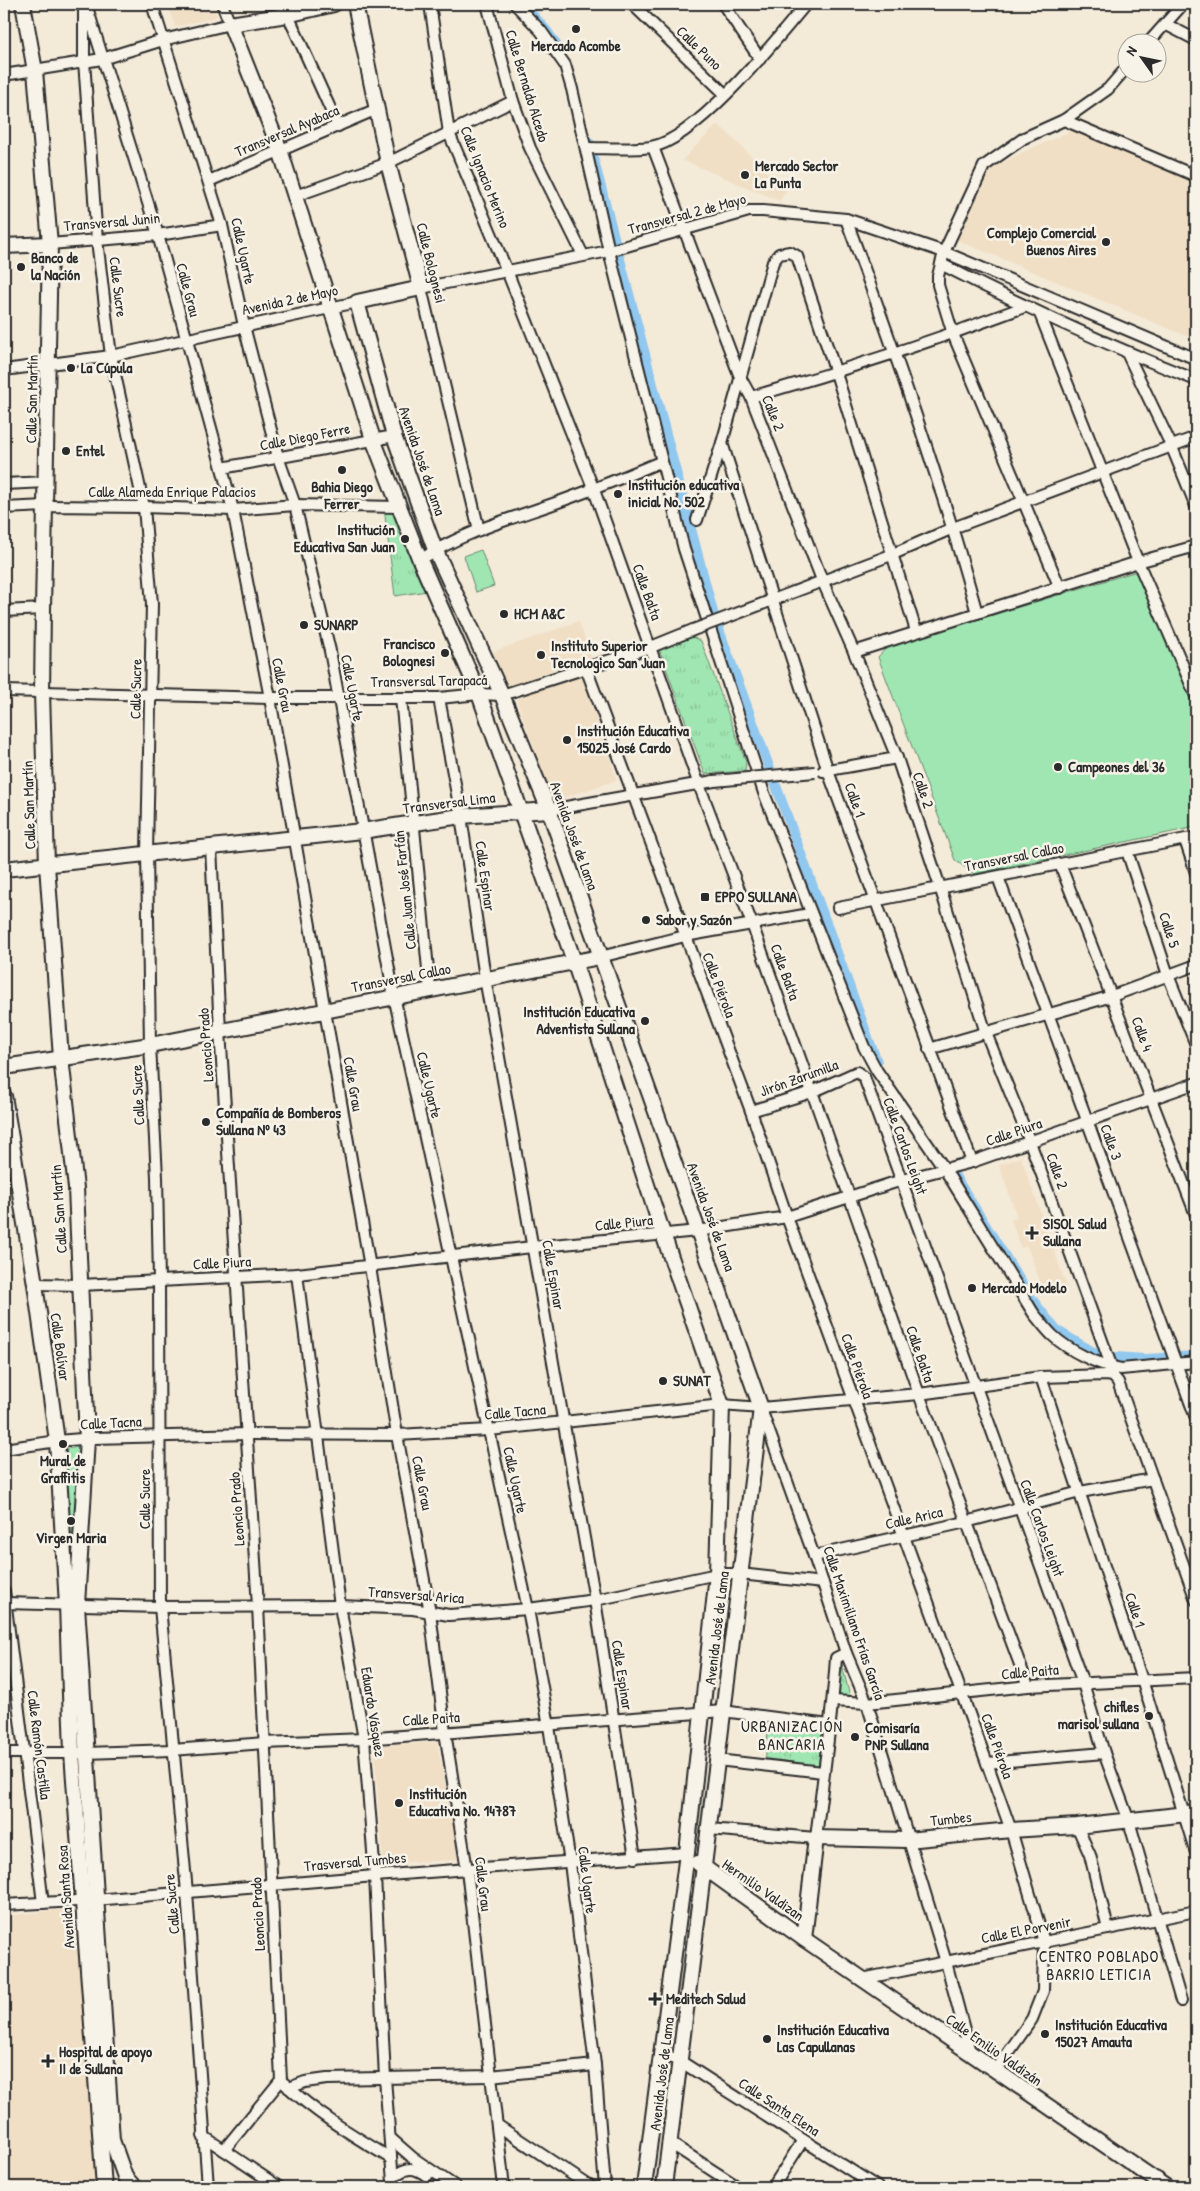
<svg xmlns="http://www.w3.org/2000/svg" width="1200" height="2191" font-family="'Patrick Hand',sans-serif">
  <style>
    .built { fill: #f0dfc5 }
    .grass { fill: url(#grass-tufts); stroke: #66886e }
    .pitch { fill: #a0e6b2; stroke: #66886e }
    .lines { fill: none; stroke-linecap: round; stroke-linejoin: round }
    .canal { stroke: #91c8ef; stroke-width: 10 }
    .street-casing { stroke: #2b2b2b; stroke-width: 14 }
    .secondary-casing { stroke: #2b2b2b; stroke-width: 18 }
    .street { stroke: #f7f3e8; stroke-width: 10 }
    .secondary { stroke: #f7f3e8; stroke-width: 14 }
    .street-bridge-casing { stroke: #2b2b2b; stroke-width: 14; stroke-linecap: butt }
    .street-bridge { stroke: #f7f3e8; stroke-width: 10 }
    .poi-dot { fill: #2b2b2b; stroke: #f7f3e8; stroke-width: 2 }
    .labels { text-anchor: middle; stroke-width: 5; stroke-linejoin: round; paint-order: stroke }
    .poi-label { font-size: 15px; font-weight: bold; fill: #2b2b2b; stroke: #f7f3e8; text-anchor: start }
    .street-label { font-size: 15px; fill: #2b2b2b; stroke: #f7f3e8 }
    .neighbourhood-label { font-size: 16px; letter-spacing: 1px; fill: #2b2b2b; stroke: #f7f3e8 }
  </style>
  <defs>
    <pattern id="grass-tufts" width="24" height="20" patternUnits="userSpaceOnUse" patternTransform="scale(1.25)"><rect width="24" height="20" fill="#a0e6b2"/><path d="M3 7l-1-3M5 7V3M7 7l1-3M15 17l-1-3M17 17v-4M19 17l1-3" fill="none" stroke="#8ac599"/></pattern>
  </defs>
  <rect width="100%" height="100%" fill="#f4ead8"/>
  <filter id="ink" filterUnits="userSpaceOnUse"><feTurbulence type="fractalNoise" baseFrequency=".02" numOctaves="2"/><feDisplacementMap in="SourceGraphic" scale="10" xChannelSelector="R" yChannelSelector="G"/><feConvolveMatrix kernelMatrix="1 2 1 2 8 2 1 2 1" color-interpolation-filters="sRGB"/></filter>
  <g filter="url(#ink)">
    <g class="built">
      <polygon points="168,4 213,4 217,17 175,27"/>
      <polygon points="718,124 786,190 780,201 682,160"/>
      <polygon points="1074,130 1196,181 1196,340 957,240 991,169 1023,152"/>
      <polygon points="579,621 591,658 569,664 505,688 490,653"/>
      <polygon points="581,674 617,780 554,801 516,699"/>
      <polygon points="1021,1157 1067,1287 1045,1295 1027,1246 1021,1248 1011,1220 1017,1217 999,1165"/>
      <polygon points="437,1742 459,1860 383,1863 374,1746"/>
      <polygon points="68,1909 70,1934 82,1935 102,2187 4,2187 4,1916"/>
    </g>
    <g class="grass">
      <polygon points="399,507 427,591 395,596 384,508"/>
      <polygon points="692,637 701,641 746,762 745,771 705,774 659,649"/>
      <polygon points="84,1446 75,1591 67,1591 60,1450"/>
      <polygon points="841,1662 850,1696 835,1697"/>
      <polygon points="769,1721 823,1726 818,1769 765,1764"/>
    </g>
    <g class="pitch">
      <polygon points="481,550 494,586 476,592 464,556"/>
      <polygon points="1134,572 1140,576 1196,706 1196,827 974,874 955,860 878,657 887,647"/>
    </g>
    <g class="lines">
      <g class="canal">
        <polyline points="523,4 547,31 557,46"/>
        <polyline points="589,142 714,616 877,1062"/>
        <polyline points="951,1170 1031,1298 1056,1330 1100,1356 1145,1359 1196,1356"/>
      </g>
      <g class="street-casing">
        <g id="street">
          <polyline points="86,4 158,235 222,468 233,510 270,698 370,1267 397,1435 430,1612 445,1732 467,1870 504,2187"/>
          <polyline points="152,4 222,225 244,326 278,457 295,505 330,651 394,996 528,1609 549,1726 570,1863 595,2065 605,2187"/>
          <polyline points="283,4 338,126"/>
          <polyline points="430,4 449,133 507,271 594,490 698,782 752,924 850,1198 919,1394 1028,1686"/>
          <polyline points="487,4 513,101 530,148 583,255"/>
          <path d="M515,4L541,31L565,65L572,89L609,251L684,549L764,793L864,1047L877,1071L944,1168L1034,1314C1040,1321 1046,1329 1052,1335C1069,1351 1098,1365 1121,1369L1196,1362"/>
          <polyline points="632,4 725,94"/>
          <polyline points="723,4 760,59"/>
          <polyline points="84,10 84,61 97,240 111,356 144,507 152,604 147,853 150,1045 157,1177 159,1281 160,1607 187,1892 208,2187"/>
          <polyline points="1165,24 1196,40"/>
          <polyline points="1149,42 1183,4"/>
          <polyline points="4,75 102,59 163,40 230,24 222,4"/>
          <polyline points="1064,120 1196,176"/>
          <polyline points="653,147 740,377 751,397 822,580 854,652 897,758 940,887 986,1033 1030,1142 1112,1368"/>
          <path d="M586,148C607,148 631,150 651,147C696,140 777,39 806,4"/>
          <polyline points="209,181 377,109"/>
          <polyline points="295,196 388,163 513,101"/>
          <path d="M846,219C894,349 940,479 977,613"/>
          <polyline points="50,244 158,235 222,225"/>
          <path d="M941,264C1024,307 1109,346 1196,380"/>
          <polyline points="1040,314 1138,562 1196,696"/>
          <polyline points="1127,353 1171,445 1196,506"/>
          <polyline points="4,370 111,356 357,302"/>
          <path d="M751,397C843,371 934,341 1024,307"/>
          <polyline points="722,443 828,771 972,1162"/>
          <polyline points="222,468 394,436"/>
          <polyline points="4,484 47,482"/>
          <polyline points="4,508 46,506 144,507 233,510 295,505 399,507"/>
          <polyline points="697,520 722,443 773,262 779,254 790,252 797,256 836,373 916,631"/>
          <polyline points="479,530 421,288 609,251 749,211 763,211 846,219 861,224 944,252 1196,359"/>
          <path d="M420,560C459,534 506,520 550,505C587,492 624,477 660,462"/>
          <polyline points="1060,588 953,334 938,285 938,276 944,252 984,166 1024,138 1064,120 1108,89 1128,66"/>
          <polyline points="4,611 43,609"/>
          <polyline points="728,617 891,555 953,528 1196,437"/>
          <polyline points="854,652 1138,562 1196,546"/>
          <polyline points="586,668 751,1111 787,1217 987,1763 1011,1830 1044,1942 1043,1991 1032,2019 996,2070"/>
          <polyline points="4,691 270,698 439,698 479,694 502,695 651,647 693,630"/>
          <polyline points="401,698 430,989"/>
          <polyline points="439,698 461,816 485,978 595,1600 635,1858"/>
          <polyline points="823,771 897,758"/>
          <polyline points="549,810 714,781"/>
          <polyline points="1185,840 1196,873"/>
          <polyline points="211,847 220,1031 258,1606 281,2080 224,2150"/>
          <polyline points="1127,851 1168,975 1196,1045"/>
          <polyline points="1060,864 1196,1215"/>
          <polyline points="998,877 1196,1418"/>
          <polyline points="838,908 1196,837"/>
          <polyline points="600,957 685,936 804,915"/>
          <polyline points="929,1049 1112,996 1196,965"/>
          <polyline points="751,1111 812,1092 857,1072 864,1077 1083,1683 1104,1753 1129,1821 1181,2001"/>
          <polyline points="297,1274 340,1606 364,1739 375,1876 385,2078 393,2182 391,2187"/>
          <polyline points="35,1284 81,1285 297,1274 532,1247 698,1231 787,1217 902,1180 972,1162 1196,1083"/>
          <polyline points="1041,1377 1142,1680 1196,1853"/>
          <polyline points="762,1412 814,1556 846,1653 867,1703 946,1962 970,2052"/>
          <polyline points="4,1449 57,1441 94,1438 247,1434 397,1435 489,1430 722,1405 761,1408 919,1394 1041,1377 1106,1375 1113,1376 1118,1382 1196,1600"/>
          <polyline points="814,1556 966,1522 1080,1492 1153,1479"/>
          <polyline points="4,1591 43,1903"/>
          <polyline points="4,1603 160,1607 340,1606 413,1609 449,1615 528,1609 595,1600 717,1574 740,1574 823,1583"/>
          <polyline points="833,1701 867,1703 1028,1686 1196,1678"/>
          <polyline points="4,1753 86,1753 172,1750 264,1743 364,1739 723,1711 829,1725"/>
          <polyline points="717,1760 823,1772"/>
          <polyline points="987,1763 1104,1753"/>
          <polyline points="1077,1826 1090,1855 1108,1929"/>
          <path d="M709,1829L816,1838C823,1778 832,1718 836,1658L846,1653"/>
          <polyline points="4,1905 95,1900 375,1876 687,1853"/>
          <polyline points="862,1979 1196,1911"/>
          <polyline points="662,2054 680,2061 877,2187"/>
          <path d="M285,2084C315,2113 354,2136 390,2158"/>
          <polyline points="289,2088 305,2082 327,2079 490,2076 595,2065"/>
          <polyline points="497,2125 591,2187"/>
          <polyline points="203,2136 279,2187"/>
          <polyline points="390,2138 413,2158 456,2187"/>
          <polyline points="670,2143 738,2187"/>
          <path d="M393,2177C406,2167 414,2166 427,2176"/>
          <polyline points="773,2187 803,2140"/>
        </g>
      </g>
      <g class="secondary-casing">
        <g id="secondary">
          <polyline points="23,4 35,71 50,244 43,609 42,692 47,865 61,1058 76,1188 87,1439 77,1605 112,2140 125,2177 134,2187"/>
          <polyline points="334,4 287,15 230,24 280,150 373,439 420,560 479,694 574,961 663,1234 722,1405 717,1574 687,1853 644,2187"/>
          <polyline points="355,4 388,163 421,288 357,302 394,436 434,547 502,695 549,810 761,1408 664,2187"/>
          <polyline points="4,246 50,244"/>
          <polyline points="4,869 362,831 461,816 549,810"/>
          <polyline points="4,1067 150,1045 600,957"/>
          <polyline points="4,1096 35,1284 57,1441 67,1605 72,1753 104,2187"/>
          <polyline points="698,1863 804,1939 1166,2187"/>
          <polyline points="804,1939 816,1838 907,1840 1011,1830 1077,1826 1196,1813"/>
        </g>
      </g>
      <use href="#street" class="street"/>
      <use href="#secondary" class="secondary"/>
      <g class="street-bridge-casing">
        <g id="street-bridge">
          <polyline points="693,630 728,617"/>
          <polyline points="714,781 815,772"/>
        </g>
      </g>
      <use href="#street-bridge" class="street-bridge"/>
    </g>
  </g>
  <g class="poi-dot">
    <circle cx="576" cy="29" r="5"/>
    <circle cx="745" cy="175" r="5"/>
    <circle cx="1106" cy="242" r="5"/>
    <circle cx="21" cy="267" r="5"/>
    <circle cx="71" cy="368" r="5"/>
    <circle cx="66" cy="451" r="5"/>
    <circle cx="342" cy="470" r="5"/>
    <circle cx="618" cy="494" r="5"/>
    <circle cx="405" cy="539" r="5"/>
    <circle cx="504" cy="614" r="5"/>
    <circle cx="304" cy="625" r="5"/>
    <circle cx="445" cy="653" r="5"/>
    <circle cx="541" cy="655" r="5"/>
    <circle cx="567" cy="740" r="5"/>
    <circle cx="1058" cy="767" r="5"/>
    <rect x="700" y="892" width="10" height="10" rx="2.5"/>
    <circle cx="646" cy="920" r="5"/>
    <circle cx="645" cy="1021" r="5"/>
    <circle cx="206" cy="1122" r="5"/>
    <path d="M1029.5 1225.5h5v5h5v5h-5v5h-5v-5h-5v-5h5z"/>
    <circle cx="972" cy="1288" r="5"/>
    <circle cx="663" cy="1381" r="5"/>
    <circle cx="63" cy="1444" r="5"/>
    <circle cx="71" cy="1521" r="5"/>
    <circle cx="1149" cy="1716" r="5"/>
    <circle cx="855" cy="1737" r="5"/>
    <circle cx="399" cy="1803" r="5"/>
    <path d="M652.5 1991.5h5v5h5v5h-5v5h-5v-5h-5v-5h5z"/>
    <circle cx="1045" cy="2034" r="5"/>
    <circle cx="767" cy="2039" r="5"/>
    <path d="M45.5 2053.5h5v5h5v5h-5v5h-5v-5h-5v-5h5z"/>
  </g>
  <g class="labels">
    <g class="poi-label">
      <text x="576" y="51" text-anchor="middle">Mercado Acombe</text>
      <text x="755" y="171">Mercado Sector<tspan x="755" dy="17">La Punta</tspan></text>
      <text x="1096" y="238" text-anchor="end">Complejo Comercial<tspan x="1096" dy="17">Buenos Aires</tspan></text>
      <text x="31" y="263">Banco de<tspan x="31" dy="17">la Nación</tspan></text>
      <text x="81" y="373">La Cúpula</text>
      <text x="76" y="456">Entel</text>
      <text x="628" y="490">Institución educativa<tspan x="628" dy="17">inicial No. 502</tspan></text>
      <text x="342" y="492" text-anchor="middle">Bahia Diego<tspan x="342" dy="17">Ferrer</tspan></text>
      <text x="395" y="535" text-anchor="end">Institución<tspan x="395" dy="17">Educativa San Juan</tspan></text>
      <text x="514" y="619">HCM A&amp;C</text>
      <text x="314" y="630">SUNARP</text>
      <text x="435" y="649" text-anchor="end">Francisco<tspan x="435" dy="17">Bolognesi</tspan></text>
      <text x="551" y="651">Instituto Superior<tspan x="551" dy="17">Tecnologico San Juan</tspan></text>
      <text x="577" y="736">Institución Educativa<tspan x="577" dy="17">15025 José Cardo</tspan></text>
      <text x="1068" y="772">Campeones del 36</text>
      <text x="715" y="902">EPPO SULLANA</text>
      <text x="656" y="925">Sabor y Sazón</text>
      <text x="635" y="1017" text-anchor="end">Institución Educativa<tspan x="635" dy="17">Adventista Sullana</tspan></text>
      <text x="216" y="1118">Compañía de Bomberos<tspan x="216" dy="17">Sullana Nº 43</tspan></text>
      <text x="1043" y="1229">SISOL Salud<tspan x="1043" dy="17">Sullana</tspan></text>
      <text x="982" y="1293">Mercado Modelo</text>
      <text x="673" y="1386">SUNAT</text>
      <text x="63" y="1466" text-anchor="middle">Mural de<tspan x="63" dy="17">Graffitis</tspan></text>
      <text x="71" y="1543" text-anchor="middle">Virgen Maria</text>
      <text x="1139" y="1712" text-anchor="end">chifles<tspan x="1139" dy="17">marisol sullana</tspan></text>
      <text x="865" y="1733">Comisaría<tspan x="865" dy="17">PNP Sullana</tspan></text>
      <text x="409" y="1799">Institución<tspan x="409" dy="17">Educativa No. 14787</tspan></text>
      <text x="666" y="2004">Meditech Salud</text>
      <text x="1055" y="2030">Institución Educativa<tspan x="1055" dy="17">15027 Amauta</tspan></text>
      <text x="777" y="2035">Institución Educativa<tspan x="777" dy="17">Las Capullanas</tspan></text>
      <text x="59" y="2057">Hospital de apoyo<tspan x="59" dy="17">II de Sullana</tspan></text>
    </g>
    <g class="street-label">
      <text transform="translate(699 48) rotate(44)" y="5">Calle Puno</text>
      <text transform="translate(527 86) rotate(73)" y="5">Calle Bernaldo Alcedo</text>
      <text transform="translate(287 131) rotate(-23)" y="5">Transversal Ayabaca</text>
      <text transform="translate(485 177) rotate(68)" y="5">Calle Ignacio Merino</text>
      <text transform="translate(687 214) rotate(-15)" y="5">Transversal 2 de Mayo</text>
      <text transform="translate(112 222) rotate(-5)" y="5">Transversal Junin</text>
      <text transform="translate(243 251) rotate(78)" y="5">Calle Ugarte</text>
      <text transform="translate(431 263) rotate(76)" y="5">Calle Bolognesi</text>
      <text transform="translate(118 287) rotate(83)" y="5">Calle Sucre</text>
      <text transform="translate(188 290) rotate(75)" y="5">Calle Grau</text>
      <text transform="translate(290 300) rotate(-12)" y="5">Avenida 2 de Mayo</text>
      <text transform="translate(32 399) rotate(-89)" y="5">Calle San Martín</text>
      <text transform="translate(773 413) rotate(68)" y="5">Calle 2</text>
      <text transform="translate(305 437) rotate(-11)" y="5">Calle Diego Ferre</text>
      <text transform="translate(422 461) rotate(71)" y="5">Avenida José de Lama</text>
      <text x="172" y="497">Calle Alameda Enrique Palacios</text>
      <text transform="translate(647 592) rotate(70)" y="5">Calle Balta</text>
      <text transform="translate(429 681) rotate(-1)" y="5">Transversal Tarapacá</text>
      <text transform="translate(282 685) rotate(79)" y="5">Calle Grau</text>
      <text transform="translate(352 688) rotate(79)" y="5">Calle Ugarte</text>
      <text transform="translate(136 689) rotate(-89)" y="5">Calle Sucre</text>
      <text transform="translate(923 790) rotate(71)" y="5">Calle 2</text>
      <text transform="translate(855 800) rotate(70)" y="5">Calle 1</text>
      <text transform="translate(449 803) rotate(-7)" y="5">Transversal Lima</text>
      <text transform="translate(29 805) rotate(-92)" y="5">Calle San Martín</text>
      <text transform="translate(574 836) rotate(70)" y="5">Avenida José de Lama</text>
      <text transform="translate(1014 857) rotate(-11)" y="5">Transversal Callao</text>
      <text transform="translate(485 876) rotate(82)" y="5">Calle Espinar</text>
      <text transform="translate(405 890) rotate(-96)" y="5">Calle Juan José Farfán</text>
      <text transform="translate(1169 930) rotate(72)" y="5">Calle 5</text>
      <text transform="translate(785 972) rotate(70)" y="5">Calle Balta</text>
      <text transform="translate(401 978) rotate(-11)" y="5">Transversal Callao</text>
      <text transform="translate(719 985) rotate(69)" y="5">Calle Piérola</text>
      <text transform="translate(1142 1034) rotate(70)" y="5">Calle 4</text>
      <text transform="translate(206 1045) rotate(-94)" y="5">Leoncio Prado</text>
      <text transform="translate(799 1078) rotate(-20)" y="5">Jirón Zarumilla</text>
      <text transform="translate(353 1084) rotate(80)" y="5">Calle Grau</text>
      <text transform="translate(429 1085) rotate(77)" y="5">Calle Ugarte</text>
      <text transform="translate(138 1095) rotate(-93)" y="5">Calle Sucre</text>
      <text transform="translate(1014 1132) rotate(-19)" y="5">Calle Piura</text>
      <text transform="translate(1111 1142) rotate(70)" y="5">Calle 3</text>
      <text transform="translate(905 1146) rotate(70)" y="5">Calle Carlos Leight</text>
      <text transform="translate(1057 1171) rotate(70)" y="5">Calle 2</text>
      <text transform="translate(59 1209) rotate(-94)" y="5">Calle San Martín</text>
      <text transform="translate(711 1217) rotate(70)" y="5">Avenida José de Lama</text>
      <text transform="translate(624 1223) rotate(-6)" y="5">Calle Piura</text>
      <text transform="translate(222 1263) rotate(-3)" y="5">Calle Piura</text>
      <text transform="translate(553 1275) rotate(80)" y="5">Calle Espinar</text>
      <text transform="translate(60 1347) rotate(82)" y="5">Calle Bolívar</text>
      <text transform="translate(920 1354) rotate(71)" y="5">Calle Balta</text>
      <text transform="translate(857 1366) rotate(70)" y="5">Calle Piérola</text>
      <text transform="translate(515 1412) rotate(-5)" y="5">Calle Tacna</text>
      <text transform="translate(111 1423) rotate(-3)" y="5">Calle Tacna</text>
      <text transform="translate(515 1480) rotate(78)" y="5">Calle Ugarte</text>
      <text transform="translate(422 1483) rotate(79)" y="5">Calle Grau</text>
      <text transform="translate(145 1499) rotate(-90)" y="5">Calle Sucre</text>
      <text transform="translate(237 1509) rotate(-94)" y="5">Leoncio Prado</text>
      <text transform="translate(914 1518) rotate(-13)" y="5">Calle Arica</text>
      <text transform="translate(1042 1528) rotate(70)" y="5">Calle Carlos Leight</text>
      <text transform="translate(416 1595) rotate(4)" y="5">Transversal Arica</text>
      <text transform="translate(1135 1610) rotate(72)" y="5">Calle 1</text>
      <text transform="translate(854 1623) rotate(71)" y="5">Calle Maximiliano Frías García</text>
      <text transform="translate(717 1628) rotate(-83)" y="5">Avenida José de Lama</text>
      <text transform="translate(1030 1672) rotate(-5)" y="5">Calle Paita</text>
      <text transform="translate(622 1675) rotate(81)" y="5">Calle Espinar</text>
      <text transform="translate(373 1712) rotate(81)" y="5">Eduardo Vásquez</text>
      <text transform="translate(431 1719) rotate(-4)" y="5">Calle Paita</text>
      <text transform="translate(39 1745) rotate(83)" y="5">Calle Ramón Castilla</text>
      <text transform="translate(997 1746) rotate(70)" y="5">Calle Piérola</text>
      <text transform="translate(951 1819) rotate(-6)" y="5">Tumbes</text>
      <text transform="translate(355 1862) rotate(-5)" y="5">Trasversal Tumbes</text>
      <text transform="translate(587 1880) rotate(83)" y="5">Calle Ugarte</text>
      <text transform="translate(483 1884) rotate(83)" y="5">Calle Grau</text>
      <text transform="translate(763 1890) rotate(35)" y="5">Hermilio Valdizan</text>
      <text transform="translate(66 1897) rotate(-94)" y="5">Avenida Santa Rosa</text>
      <text transform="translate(172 1904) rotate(-95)" y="5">Calle Sucre</text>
      <text transform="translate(258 1914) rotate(-93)" y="5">Leoncio Prado</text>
      <text transform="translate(1026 1930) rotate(-11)" y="5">Calle El Porvenir</text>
      <text transform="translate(994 2050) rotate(35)" y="5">Calle Emilio Valdizán</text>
      <text transform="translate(662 2074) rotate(-83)" y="5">Avenida José de Lama</text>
      <text transform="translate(779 2107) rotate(33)" y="5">Calle Santa Elena</text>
    </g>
    <g class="neighbourhood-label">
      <text x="792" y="1732">URBANIZACIÓN<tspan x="792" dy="18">BANCARIA</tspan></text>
      <text x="1099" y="1962">CENTRO POBLADO<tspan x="1099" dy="18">BARRIO LETICIA</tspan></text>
    </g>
  </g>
  <rect width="1200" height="2191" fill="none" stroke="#f7f3e8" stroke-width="20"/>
  <rect x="10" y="10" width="1180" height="2171" fill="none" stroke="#2b2b2b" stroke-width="2" filter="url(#ink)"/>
  <g transform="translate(1142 58) rotate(303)"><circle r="24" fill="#f7f3e8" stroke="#a5a39c"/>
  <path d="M0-4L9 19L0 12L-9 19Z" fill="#2b2b2b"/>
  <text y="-8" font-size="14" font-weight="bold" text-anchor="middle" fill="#2b2b2b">N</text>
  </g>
</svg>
